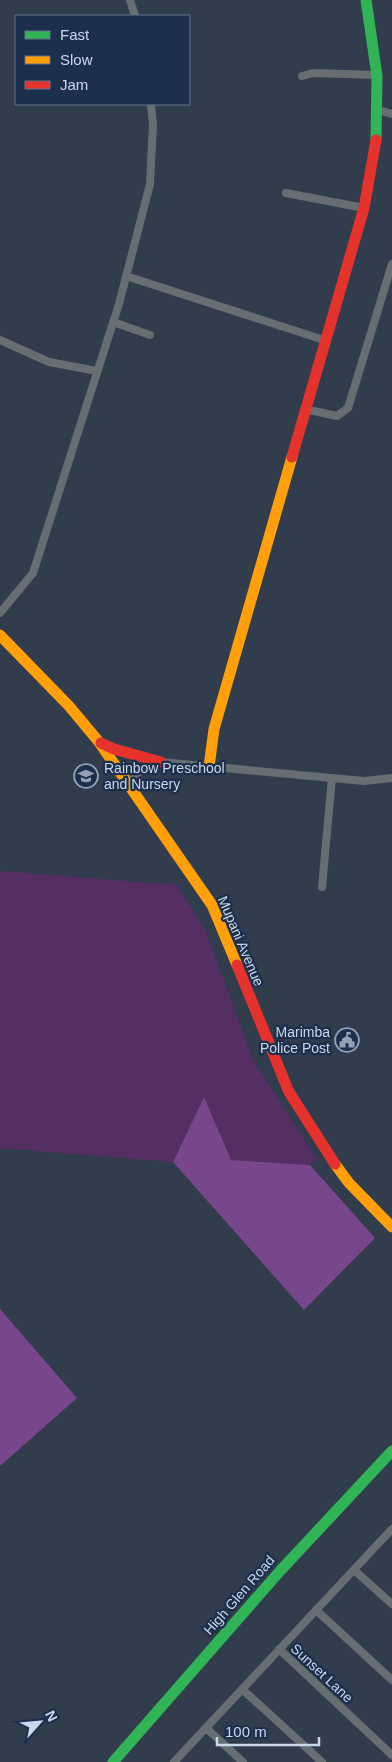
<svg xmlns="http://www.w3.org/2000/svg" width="392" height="1762" font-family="Helvetica,sans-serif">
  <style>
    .green { fill: #552f63 }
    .forest { fill: #78468a }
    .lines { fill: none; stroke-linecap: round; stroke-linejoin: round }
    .street { stroke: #666e72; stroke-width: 8 }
    .fast { stroke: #30b455; stroke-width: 11 }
    .slow { stroke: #ff9f0a; stroke-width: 11 }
    .jam { stroke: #e5322d; stroke-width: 11 }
    .labels { text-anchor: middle; stroke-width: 4.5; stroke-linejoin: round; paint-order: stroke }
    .poi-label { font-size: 14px; fill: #cbd7ea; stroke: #1c2f4c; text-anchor: start }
    .street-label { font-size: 14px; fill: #cbd7ea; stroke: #1c2f4c }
  </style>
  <rect width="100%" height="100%" fill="#313c4d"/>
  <polygon class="green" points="0,871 177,885 206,932 253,1060 317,1159 310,1165 231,1160 204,1097 173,1162 0,1148"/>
  <g class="forest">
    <polygon points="204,1097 231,1160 310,1165 375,1238 304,1310 173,1162"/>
    <polygon points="0,1309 77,1398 0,1466"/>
  </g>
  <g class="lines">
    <g class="street">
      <polyline points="130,0 135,16"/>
      <polyline points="302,76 313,73 377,75"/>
      <polyline points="378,110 392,114"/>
      <polyline points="286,193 364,208"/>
      <polyline points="126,276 324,340"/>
      <polyline points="113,322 150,335"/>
      <polyline points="0,340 49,362 97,371"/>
      <polyline points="304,409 337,416 348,408 392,264"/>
      <polyline points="0,613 33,573 119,304 150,184 153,124 151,104"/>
      <polyline points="126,780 149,766 161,762 364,781 392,778"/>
      <polyline points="322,887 332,778"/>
      <polyline points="354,1570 392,1604"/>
      <polyline points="316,1610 392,1680"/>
      <polyline points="279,1649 392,1755"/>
      <polyline points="242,1689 322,1762"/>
      <polyline points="206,1728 243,1762"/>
      <polyline points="174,1762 392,1529"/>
    </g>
    <g class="fast">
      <polyline points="366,0 377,76 376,140"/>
      <polyline points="113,1762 280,1571 392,1451"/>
    </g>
    <g class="slow">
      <polyline points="0,635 69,706 99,742 212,905 237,965"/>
      <polyline points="209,767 214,729 292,457"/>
      <polyline points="335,1164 349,1183 392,1227"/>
    </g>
    <g class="jam">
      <polyline points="292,457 364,208 376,140"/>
      <polyline points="101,743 114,749 161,762"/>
      <polyline points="237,965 289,1092 335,1164"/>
    </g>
  </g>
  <defs>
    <g id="school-ring" transform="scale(1.25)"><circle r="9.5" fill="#1c2f4c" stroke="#95a1b3" stroke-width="1.5"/><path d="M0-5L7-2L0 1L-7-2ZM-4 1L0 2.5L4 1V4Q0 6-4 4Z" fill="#95a1b3"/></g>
    <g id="civic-ring" transform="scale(1.25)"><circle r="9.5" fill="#1c2f4c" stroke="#95a1b3" stroke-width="1.5"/><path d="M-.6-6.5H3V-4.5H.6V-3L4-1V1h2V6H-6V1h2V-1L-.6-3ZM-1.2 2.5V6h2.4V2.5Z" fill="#95a1b3"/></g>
  </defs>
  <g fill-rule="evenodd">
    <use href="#school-ring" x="86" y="776"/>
    <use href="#civic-ring" x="347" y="1040"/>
  </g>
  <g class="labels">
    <g class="poi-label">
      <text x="104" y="773">Rainbow Preschool<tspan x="104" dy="16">and Nursery</tspan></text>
      <text x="330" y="1037" text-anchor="end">Marimba<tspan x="330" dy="16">Police Post</tspan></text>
    </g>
    <g class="street-label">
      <text transform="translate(241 941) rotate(67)" y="5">Mupani Avenue</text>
      <text transform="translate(239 1595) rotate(-49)" y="5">High Glen Road</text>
      <text transform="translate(322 1673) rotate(43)" y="5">Sunset Lane</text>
    </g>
  </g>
  <rect x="15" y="15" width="175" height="90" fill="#1c2f4c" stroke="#62728b"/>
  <rect x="25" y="31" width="25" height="8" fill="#30b455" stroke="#62728b"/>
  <text x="60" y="40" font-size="15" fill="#cbd7ea">Fast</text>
  <rect x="25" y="56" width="25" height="8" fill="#ff9f0a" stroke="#62728b"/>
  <text x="60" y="65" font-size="15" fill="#cbd7ea">Slow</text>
  <rect x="25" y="81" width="25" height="8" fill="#e5322d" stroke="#62728b"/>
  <text x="60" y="90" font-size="15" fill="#cbd7ea">Jam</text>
  <g transform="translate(40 1722) rotate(63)" stroke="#1c2f4c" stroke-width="4" paint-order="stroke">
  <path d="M0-4L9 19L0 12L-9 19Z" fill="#cbd7ea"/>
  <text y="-8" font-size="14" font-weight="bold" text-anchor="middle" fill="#cbd7ea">N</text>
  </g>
  <path d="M217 1737v8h102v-8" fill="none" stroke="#cbd7ea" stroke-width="2.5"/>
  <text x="225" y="1737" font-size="15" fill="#cbd7ea" stroke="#1c2f4c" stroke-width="4" paint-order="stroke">100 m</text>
</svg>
